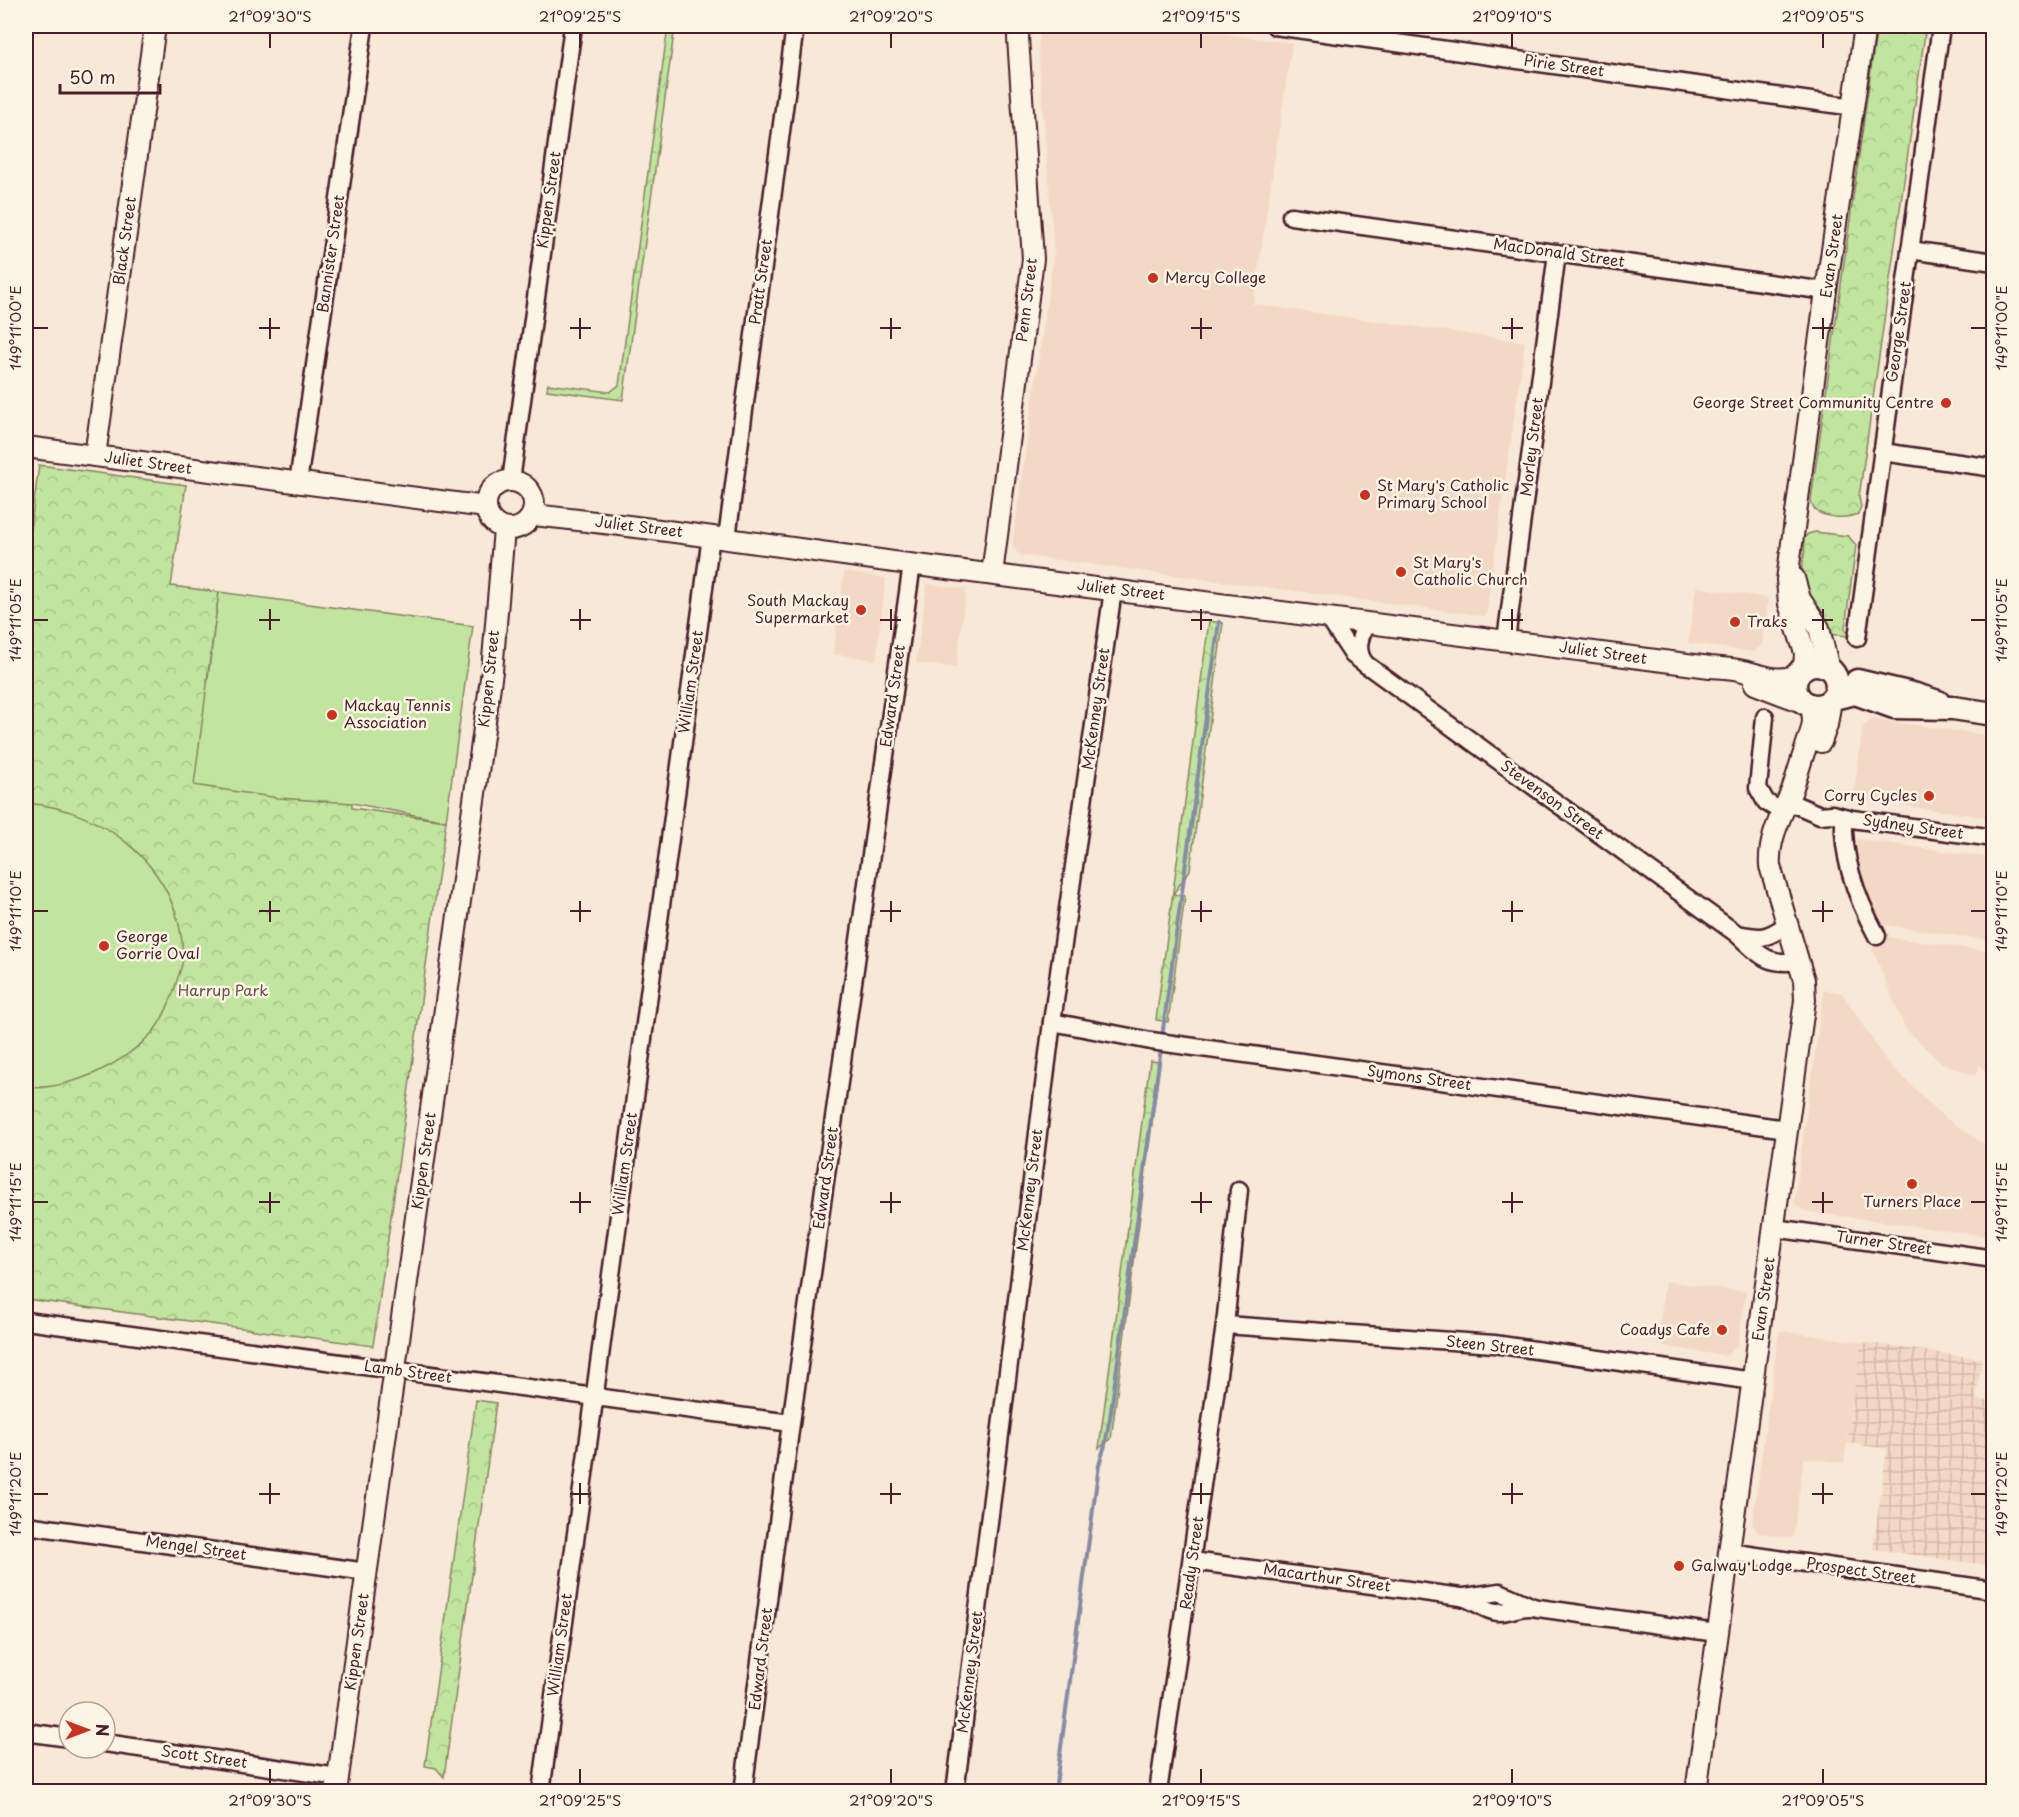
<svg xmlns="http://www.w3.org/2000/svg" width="2019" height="1817" font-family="'Playpen Sans',sans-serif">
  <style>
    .built { fill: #f4d8c6 }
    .industrial { fill: url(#industrial-grid) }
    .forest { fill: url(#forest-crowns); stroke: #868264; stroke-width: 1.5 }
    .pitch { fill: #c1e59e; stroke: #868264; stroke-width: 1.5 }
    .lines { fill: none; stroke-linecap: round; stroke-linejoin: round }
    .stream { stroke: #868aa5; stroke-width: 4 }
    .minor-casing { stroke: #4a1f2b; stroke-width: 21 }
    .tertiary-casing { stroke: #4a1f2b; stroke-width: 24 }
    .secondary-casing { stroke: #4a1f2b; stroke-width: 27 }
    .minor { stroke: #fcf5e5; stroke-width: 16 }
    .tertiary { stroke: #fcf5e5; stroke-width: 20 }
    .secondary { stroke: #fcf5e5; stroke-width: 22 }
    .ticks { fill: none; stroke: #4a1f2b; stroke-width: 2 }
    .poi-dot { fill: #c8321e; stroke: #fcf5e5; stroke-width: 2 }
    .labels { text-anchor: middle; stroke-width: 5; stroke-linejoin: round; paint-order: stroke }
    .street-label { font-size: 15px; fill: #4a1f2b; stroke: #fcf5e5 }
    .poi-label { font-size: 15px; fill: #4a1f2b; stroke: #fcf5e5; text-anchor: start }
    .park-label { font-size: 15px; fill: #685048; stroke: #fcf5e5 }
    .neatline { fill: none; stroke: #4a1f2b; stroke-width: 2 }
    .ticks-label { font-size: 15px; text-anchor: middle; fill: #4a1f2b }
  </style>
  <defs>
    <pattern id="industrial-grid" width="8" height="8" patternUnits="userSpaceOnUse" patternTransform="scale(1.5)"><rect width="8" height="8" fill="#f4d8c6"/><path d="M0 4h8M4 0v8" fill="none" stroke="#d3b9aa"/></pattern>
    <pattern id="forest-crowns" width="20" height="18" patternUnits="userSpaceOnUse" patternTransform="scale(1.5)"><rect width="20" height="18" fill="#c1e59e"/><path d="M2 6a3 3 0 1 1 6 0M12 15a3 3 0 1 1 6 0" fill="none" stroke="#a7c488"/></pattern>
  </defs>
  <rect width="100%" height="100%" fill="#f8e8d7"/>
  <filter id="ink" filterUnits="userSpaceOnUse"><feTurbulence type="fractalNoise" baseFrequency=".0167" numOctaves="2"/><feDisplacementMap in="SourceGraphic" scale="12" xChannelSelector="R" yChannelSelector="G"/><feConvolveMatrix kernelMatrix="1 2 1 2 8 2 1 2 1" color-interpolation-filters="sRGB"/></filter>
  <g filter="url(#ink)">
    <g class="built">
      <polygon points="1041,26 1168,26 1292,43 1253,304 1525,342 1486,616 1019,555 1012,546 1054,252 1038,48"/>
      <polygon points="844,572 886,578 876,660 833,654"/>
      <polygon points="927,584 966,589 956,668 916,663"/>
      <polygon points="1696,587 1768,598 1762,645 1753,652 1688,643"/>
      <polygon points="1873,719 1993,736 1993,818 1853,799 1863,726"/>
      <polygon points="1857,839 1993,858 1993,941 1880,924 1855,856"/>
      <polygon points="1887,937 1993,952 1991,968 1994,968 1993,1075 1979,1065 1976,1076 1941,1063 1905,1028 1872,948"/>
      <polygon points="1824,990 1842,993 1887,1062 1944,1117 1993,1150 1993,1237 1804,1211 1794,1203"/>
      <polygon points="1665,1281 1746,1292 1738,1345 1726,1356 1657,1345"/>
      <polygon points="1779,1331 1861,1342 1844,1463 1804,1458 1793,1538 1759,1533 1752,1524"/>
    </g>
    <polygon class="industrial" points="1861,1342 1982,1359 1976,1399 1993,1402 1993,1566 1873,1549 1887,1449 1847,1443"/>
    <g class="forest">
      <polygon points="668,26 675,26 623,400 547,390 548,384 610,392 619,385"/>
      <path d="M1877,26H1926L1859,497L1861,507L1858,514C1845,520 1812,519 1811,500Z"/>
      <polygon points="39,465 186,485 171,586 219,592 207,681 352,803 352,808 446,821 373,1346 26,1299 26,560"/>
      <path d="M1815,532L1848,536L1856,545L1845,628L1848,636L1827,634C1818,617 1805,597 1802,577C1800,564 1808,552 1803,539L1808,534Z"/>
      <polygon points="1209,621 1223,623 1190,870 1173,894 1185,896 1168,1022 1156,1020"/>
      <polygon points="1150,1061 1160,1062 1111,1439 1099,1448"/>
      <polygon points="476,1400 496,1403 444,1777 436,1768 425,1766"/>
    </g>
    <g class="pitch">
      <polygon points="219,592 473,626 446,821 352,803 278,798 194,785"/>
      <path d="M26,803C107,809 182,870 183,957C183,966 178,975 176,984C172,998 162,1022 152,1033C121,1066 72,1089 26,1088Z"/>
    </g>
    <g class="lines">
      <g class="stream">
        <polyline points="1162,1037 1219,622"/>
        <polyline points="1055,1792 1099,1465 1105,1445 1110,1418 1161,1048"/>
      </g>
      <g class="minor-casing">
        <g id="minor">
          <polyline points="1275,26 1854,107"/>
          <polyline points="1291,216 1826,291"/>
          <polyline points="1910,250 1994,262"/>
          <polyline points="1882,452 1994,468"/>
          <polyline points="511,481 573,26"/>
          <polyline points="298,483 364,26"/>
          <polyline points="727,538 795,26"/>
          <path d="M1328,617L1353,655L1737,934C1759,954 1766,966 1799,961"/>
          <polyline points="1857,638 1941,26"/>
          <polyline points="1506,640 1557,253"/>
          <path d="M1366,665C1354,650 1360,638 1366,622"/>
          <polyline points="1765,717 1758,788 1766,802 1782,812"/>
          <polyline points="1787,801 1820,815 1832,814 1852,819 1994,838"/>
          <path d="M1844,818C1842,858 1858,901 1877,936"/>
          <path d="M1738,934C1763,939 1765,939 1787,925"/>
          <polyline points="1052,1022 1151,1041 1787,1129"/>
          <polyline points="1774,1228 1994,1259"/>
          <polyline points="26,1321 791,1423"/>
          <polyline points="1225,1325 1494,1344 1753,1381"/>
          <polyline points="26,1525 367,1572"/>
          <polyline points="1729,1552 1994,1590"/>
          <path d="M1192,1561L1461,1597C1474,1599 1484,1611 1497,1612C1508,1613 1519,1606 1531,1607L1717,1633"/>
          <polyline points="1465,1597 1500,1592 1531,1606"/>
          <polyline points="26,1732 69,1738"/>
          <polyline points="105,1743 338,1777"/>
          <polyline points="541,1792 711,536"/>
          <polyline points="743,1792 791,1423 912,564"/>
          <polyline points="955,1792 1052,1022 1113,590"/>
          <polyline points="1158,1792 1225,1325 1239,1190"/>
        </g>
      </g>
      <g class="tertiary-casing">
        <g id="tertiary">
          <polyline points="26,447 486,507"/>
          <polyline points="95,456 155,26"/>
          <circle cx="510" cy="505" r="24"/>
          <path d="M532,515C661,528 788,548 917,565C1181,598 1445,632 1710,667C1721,668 1732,668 1743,671C1763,675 1779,684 1799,674"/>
          <polyline points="992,574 1033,259 1018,38 1019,26"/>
          <polyline points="1794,578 1800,599 1819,628 1829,669"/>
          <polyline points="1804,669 1805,653 1789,604 1787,580 1826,291 1865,26"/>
          <polyline points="1755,684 1807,704"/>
          <polyline points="1821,742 1827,725 1831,700"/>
          <polyline points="336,1792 492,671 504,529"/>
          <path d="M1696,1792L1805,1000L1804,980L1770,866C1768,838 1782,815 1792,790C1797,777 1800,763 1805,750C1810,733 1817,722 1810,705"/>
        </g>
      </g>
      <g class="secondary-casing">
        <g id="secondary">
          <circle cx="1816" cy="685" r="21"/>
          <polyline points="1857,681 1916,695 1938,702"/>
          <polyline points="1833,698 1855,693 1894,707 1953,708 1994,714"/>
        </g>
      </g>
      <use href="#minor" class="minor"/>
      <use href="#tertiary" class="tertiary"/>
      <use href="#secondary" class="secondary"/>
    </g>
  </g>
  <path class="ticks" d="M270,33V48M580,33V48M891,33V48M1201,33V48M1512,33V48M1823,33V48M270,318V339M580,318V339M891,318V339M1201,318V339M1512,318V339M1823,318V339M33,328H48M259,328H280M570,328H591M880,328H901M1191,328H1212M1502,328H1523M1812,328H1833M1971,328H1986M270,609V630M580,609V630M891,609V630M1201,609V630M1512,609V630M1823,609V630M33,620H48M259,620H280M570,620H591M880,620H901M1191,620H1212M1502,620H1523M1812,620H1833M1971,620H1986M270,901V922M580,901V922M891,901V922M1201,901V922M1512,901V922M1823,901V922M33,911H48M259,911H280M570,911H591M880,911H901M1191,911H1212M1502,911H1523M1812,911H1833M1971,911H1986M270,1192V1213M580,1192V1213M891,1192V1213M1201,1192V1213M1512,1192V1213M1823,1192V1213M33,1202H48M259,1202H280M570,1202H591M880,1202H901M1191,1202H1212M1502,1202H1523M1812,1202H1833M1971,1202H1986M270,1483V1504M580,1483V1504M891,1483V1504M1201,1483V1504M1512,1483V1504M1823,1483V1504M33,1494H48M259,1494H280M570,1494H591M880,1494H901M1191,1494H1212M1502,1494H1523M1812,1494H1833M1971,1494H1986M270,1769V1784M580,1769V1784M891,1769V1784M1201,1769V1784M1512,1769V1784M1823,1769V1784"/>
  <g class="poi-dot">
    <circle cx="1153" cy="278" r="6"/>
    <circle cx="1946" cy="403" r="6"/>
    <circle cx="1365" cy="495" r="6"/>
    <circle cx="1401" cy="572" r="6"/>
    <circle cx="861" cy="610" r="6"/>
    <circle cx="1735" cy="622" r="6"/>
    <circle cx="332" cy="715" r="6"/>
    <circle cx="1929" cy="796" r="6"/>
    <circle cx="104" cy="946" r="6"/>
    <circle cx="1912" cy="1184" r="6"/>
    <circle cx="1722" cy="1330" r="6"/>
    <circle cx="1679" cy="1566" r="6"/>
  </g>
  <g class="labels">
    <g class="street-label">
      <text transform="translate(1564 66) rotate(8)" y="5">Pirie Street</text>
      <text transform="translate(549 200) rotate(-82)" y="5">Kippen Street</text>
      <text transform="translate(125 241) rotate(-82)" y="5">Black Street</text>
      <text transform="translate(1559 253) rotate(8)" y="5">MacDonald Street</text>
      <text transform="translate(331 254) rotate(-82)" y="5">Bannister Street</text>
      <text transform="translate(1832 256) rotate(-82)" y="5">Evan Street</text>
      <text transform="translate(761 282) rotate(-82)" y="5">Pratt Street</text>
      <text transform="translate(1027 300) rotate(-83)" y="5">Penn Street</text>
      <text transform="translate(1899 332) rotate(-82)" y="5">George Street</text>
      <text transform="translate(1532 447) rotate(-83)" y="5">Morley Street</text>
      <text transform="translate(148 463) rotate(8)" y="5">Juliet Street</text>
      <text transform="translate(639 527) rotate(7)" y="5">Juliet Street</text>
      <text transform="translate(1121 590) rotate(7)" y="5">Juliet Street</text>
      <text transform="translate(1603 653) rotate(8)" y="5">Juliet Street</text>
      <text transform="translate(489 679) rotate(-84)" y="5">Kippen Street</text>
      <text transform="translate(691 682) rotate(-82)" y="5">William Street</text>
      <text transform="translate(893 696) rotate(-82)" y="5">Edward Street</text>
      <text transform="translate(1096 709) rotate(-82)" y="5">McKenney Street</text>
      <text transform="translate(1552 800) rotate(36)" y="5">Stevenson Street</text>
      <text transform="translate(1913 827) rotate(8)" y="5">Sydney Street</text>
      <text transform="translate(1419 1078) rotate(8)" y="5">Symons Street</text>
      <text transform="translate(424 1161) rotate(-82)" y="5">Kippen Street</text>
      <text transform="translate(625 1164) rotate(-82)" y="5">William Street</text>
      <text transform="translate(826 1178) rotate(-82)" y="5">Edward Street</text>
      <text transform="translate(1030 1190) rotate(-83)" y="5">McKenney Street</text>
      <text transform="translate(1884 1243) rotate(8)" y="5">Turner Street</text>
      <text transform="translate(1764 1299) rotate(-82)" y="5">Evan Street</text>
      <text transform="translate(1490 1346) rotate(6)" y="5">Steen Street</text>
      <text transform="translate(408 1372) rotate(8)" y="5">Lamb Street</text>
      <text transform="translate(196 1548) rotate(8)" y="5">Mengel Street</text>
      <text transform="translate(1192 1563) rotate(-82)" y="5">Ready Street</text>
      <text transform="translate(1861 1571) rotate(8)" y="5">Prospect Street</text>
      <text transform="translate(1327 1578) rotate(8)" y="5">Macarthur Street</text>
      <text transform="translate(357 1642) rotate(-82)" y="5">Kippen Street</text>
      <text transform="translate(560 1645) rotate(-82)" y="5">William Street</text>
      <text transform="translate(761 1659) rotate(-83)" y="5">Edward Street</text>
      <text transform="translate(970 1672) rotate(-83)" y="5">McKenney Street</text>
      <text transform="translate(204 1757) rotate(8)" y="5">Scott Street</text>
    </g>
    <g class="poi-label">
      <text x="1165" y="283">Mercy College</text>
      <text x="1934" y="408" text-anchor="end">George Street Community Centre</text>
      <text x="1377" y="491">St Mary's Catholic<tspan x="1377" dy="17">Primary School</tspan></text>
      <text x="1413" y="568">St Mary's<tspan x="1413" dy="17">Catholic Church</tspan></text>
      <text x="849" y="606" text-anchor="end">South Mackay<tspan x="849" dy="17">Supermarket</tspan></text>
      <text x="1747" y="627">Traks</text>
      <text x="344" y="711">Mackay Tennis<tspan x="344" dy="17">Association</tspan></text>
      <text x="1917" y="801" text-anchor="end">Corry Cycles</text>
      <text x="116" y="942">George<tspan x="116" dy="17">Gorrie Oval</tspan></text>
      <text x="1912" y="1207" text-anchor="middle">Turners Place</text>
      <text x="1710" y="1335" text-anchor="end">Coadys Cafe</text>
      <text x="1691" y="1571">Galway Lodge</text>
    </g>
    <g class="park-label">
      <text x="223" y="996">Harrup Park</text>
    </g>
  </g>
  <rect width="2019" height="1817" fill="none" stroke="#fcf5e5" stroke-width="66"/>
  <g transform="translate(87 1730) rotate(90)"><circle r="28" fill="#fcf5e5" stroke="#b59f9b" stroke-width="1.5"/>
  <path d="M0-4.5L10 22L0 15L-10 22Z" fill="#c8321e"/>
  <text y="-9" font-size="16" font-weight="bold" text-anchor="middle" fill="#4a1f2b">N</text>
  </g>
  <path d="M60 84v9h100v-9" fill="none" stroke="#4a1f2b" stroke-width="3"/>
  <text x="69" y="84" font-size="18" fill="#4a1f2b" stroke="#fcf5e5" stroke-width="4.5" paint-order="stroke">50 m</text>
  <rect x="33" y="33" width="1953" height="1751" class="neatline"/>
  <g class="ticks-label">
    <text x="270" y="22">21°09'30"S</text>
    <text x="580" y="22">21°09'25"S</text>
    <text x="891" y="22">21°09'20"S</text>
    <text x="1201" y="22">21°09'15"S</text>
    <text x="1512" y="22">21°09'10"S</text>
    <text x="1823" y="22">21°09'05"S</text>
    <text transform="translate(2002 328) rotate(-90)" y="5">149°11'00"E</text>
    <text transform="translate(16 328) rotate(-90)" y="5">149°11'00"E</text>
    <text transform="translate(2002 620) rotate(-90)" y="5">149°11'05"E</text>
    <text transform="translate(16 620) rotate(-90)" y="5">149°11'05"E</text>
    <text transform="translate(2002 911) rotate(-90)" y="5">149°11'10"E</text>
    <text transform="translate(16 911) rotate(-90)" y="5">149°11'10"E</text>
    <text transform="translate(2002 1202) rotate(-90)" y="5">149°11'15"E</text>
    <text transform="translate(16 1202) rotate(-90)" y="5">149°11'15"E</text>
    <text transform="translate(2002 1494) rotate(-90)" y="5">149°11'20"E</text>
    <text transform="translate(16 1494) rotate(-90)" y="5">149°11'20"E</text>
    <text x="270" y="1806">21°09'30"S</text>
    <text x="580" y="1806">21°09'25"S</text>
    <text x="891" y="1806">21°09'20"S</text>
    <text x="1201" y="1806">21°09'15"S</text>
    <text x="1512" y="1806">21°09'10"S</text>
    <text x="1823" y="1806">21°09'05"S</text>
  </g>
</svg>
